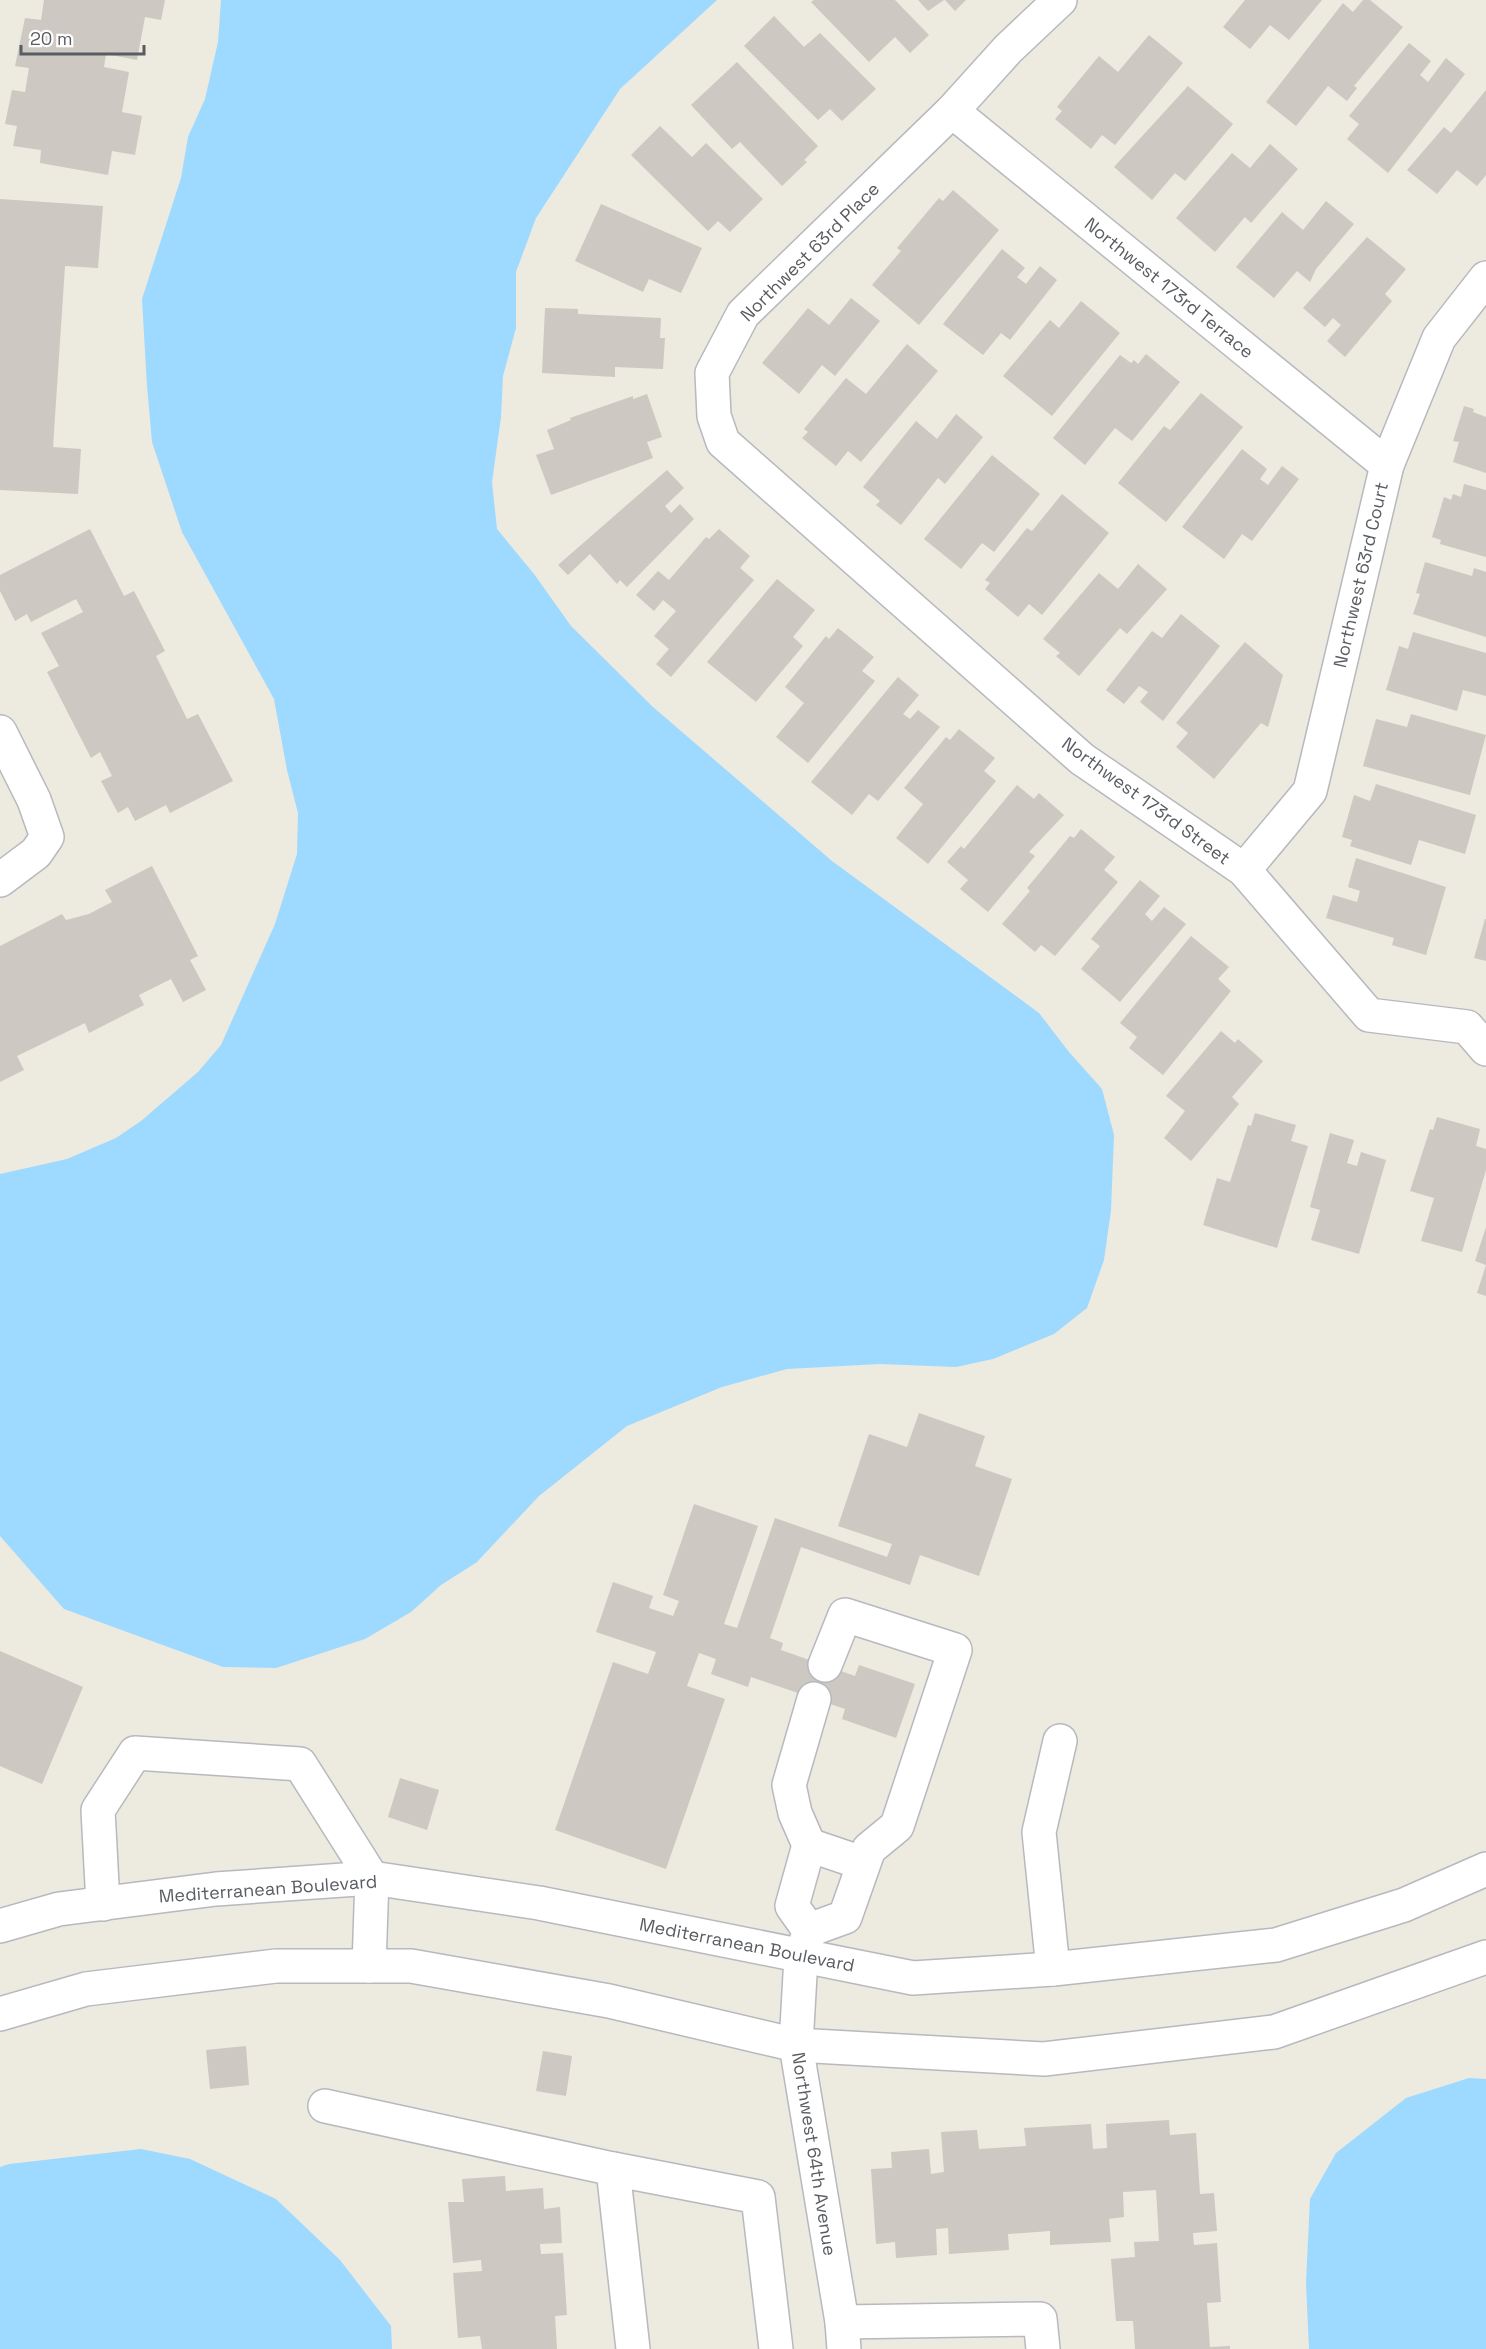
<svg xmlns="http://www.w3.org/2000/svg" width="1486" height="2349" font-family="'Space Grotesk',sans-serif">
  <style>
    .water { fill: #9ed9ff }
    .building { fill: #cdc8c1 }
    .lines { fill: none; stroke-linecap: round; stroke-linejoin: round }
    .minor-casing { stroke: #b6b9be; stroke-width: 36 }
    .minor { stroke: #fff; stroke-width: 33 }
    .labels { text-anchor: middle; stroke-width: 4.5; stroke-linejoin: round; paint-order: stroke }
    .street-label { font-size: 18px; fill: #595d62; stroke: #fff }
  </style>
  <rect width="100%" height="100%" fill="#edeae0"/>
  <g class="water">
    <polygon points="221,0 717,0 620,89 536,218 516,272 516,328 503,376 501,417 492,482 497,529 534,574 571,626 653,707 832,861 1039,1013 1069,1052 1102,1089 1114,1135 1111,1210 1104,1260 1087,1308 1054,1334 993,1359 956,1367 880,1364 787,1369 722,1387 627,1426 539,1496 477,1562 441,1585 411,1612 365,1639 276,1668 223,1667 64,1609 0,1536 0,1174 67,1159 116,1138 141,1121 198,1072 221,1045 275,924 297,854 298,813 287,770 274,699 182,532 152,442 147,386 142,299 181,178 188,137 205,99 218,42"/>
    <polygon points="1469,2078 1486,2079 1486,2349 1309,2349 1306,2283 1310,2199 1336,2153 1406,2098"/>
    <polygon points="141,2149 190,2159 276,2199 340,2260 391,2326 392,2349 0,2349 0,2167 9,2164"/>
  </g>
  <g class="building">
    <polygon points="44,0 165,0 161,20 145,17 137,60 106,54 104,67 129,72 122,112 142,116 135,155 112,151 108,175 40,163 41,150 13,146 17,126 5,124 12,90 25,92 29,68 15,66 25,18 41,20"/>
    <polygon points="814,0 895,0 929,35 910,53 895,37 869,62 811,2"/>
    <polygon points="918,0 944,0 928,11"/>
    <polygon points="945,0 966,0 955,11"/>
    <polygon points="1245,0 1322,0 1289,40 1270,25 1250,49 1223,27"/>
    <polygon points="1363,0 1370,0 1403,27 1354,86 1357,88 1347,101 1328,86 1296,126 1266,102 1343,3 1353,12"/>
    <polygon points="774,16 804,47 820,33 876,89 842,121 830,109 818,120 744,46"/>
    <polygon points="1149,35 1183,63 1115,145 1102,135 1091,149 1055,119 1062,111 1057,107 1099,56 1118,72"/>
    <polygon points="1409,43 1431,61 1420,75 1428,82 1446,58 1465,74 1388,173 1347,139 1359,124 1349,116"/>
    <polygon points="737,62 818,146 804,160 807,162 782,186 740,142 732,149 691,105"/>
    <polygon points="1188,86 1233,124 1185,181 1175,173 1152,200 1114,167"/>
    <polygon points="1486,90 1486,175 1477,186 1457,170 1437,194 1407,170 1444,127 1451,133"/>
    <polygon points="660,126 692,157 706,143 763,199 730,232 718,221 708,231 631,155"/>
    <polygon points="1270,144 1298,169 1251,223 1245,217 1215,252 1176,218 1232,153 1250,168"/>
    <polygon points="953,190 999,230 919,325 872,285 901,251 897,248 939,198 943,201"/>
    <polygon points="0,199 103,206 98,268 65,266 53,447 81,449 78,494 0,490"/>
    <polygon points="1326,201 1354,224 1316,269 1310,282 1297,271 1274,298 1236,267 1282,212 1303,230"/>
    <polygon points="601,204 702,248 681,293 649,279 643,292 575,261"/>
    <polygon points="1367,237 1406,269 1385,294 1392,301 1345,357 1327,341 1341,325 1333,318 1325,327 1303,308"/>
    <polygon points="1002,249 1025,268 1017,277 1026,284 1040,266 1057,280 1010,340 1001,333 983,355 943,324"/>
    <polygon points="851,298 880,321 835,376 822,365 799,394 762,363 808,308 829,325"/>
    <polygon points="1081,301 1120,333 1052,416 1003,376 1050,320 1059,328"/>
    <polygon points="545,308 578,309 578,314 661,318 660,338 665,338 663,369 615,367 615,377 542,373"/>
    <polygon points="907,344 938,371 861,462 848,451 836,466 802,438 808,432 804,429 846,378 866,394"/>
    <polygon points="1146,354 1180,382 1132,441 1115,428 1085,465 1053,438 1120,355 1131,363 1134,360 1138,364"/>
    <polygon points="1201,393 1243,427 1166,522 1118,483 1164,426 1170,430"/>
    <polygon points="647,394 662,437 647,442 653,458 551,495 536,455 554,449 547,430 571,420 570,418 633,396 633,399"/>
    <polygon points="1464,406 1474,409 1473,412 1486,417 1486,473 1453,462 1459,442 1453,441"/>
    <polygon points="956,414 983,437 945,484 938,478 901,525 876,505 880,501 863,487 916,421 937,439"/>
    <polygon points="1242,449 1267,469 1260,479 1268,485 1282,466 1299,479 1252,541 1242,534 1224,559 1182,527"/>
    <polygon points="992,455 1040,494 994,552 982,543 961,569 924,539"/>
    <polygon points="667,470 684,488 665,506 671,513 680,504 694,519 627,587 620,580 617,584 590,554 568,575 558,565"/>
    <polygon points="1464,484 1486,490 1486,557 1440,544 1441,540 1432,537 1444,497 1451,500 1453,494 1461,497"/>
    <polygon points="1062,494 1109,533 1042,615 1029,604 1018,617 985,589 990,583 985,580 1027,528 1032,531"/>
    <polygon points="90,529 124,596 134,591 165,651 156,656 187,719 198,714 233,781 170,813 166,805 135,821 128,807 118,813 101,781 112,776 100,752 91,758 47,672 59,666 41,633 83,612 76,599 31,622 27,614 15,621 0,591 0,575"/>
    <polygon points="719,529 750,556 740,568 754,580 671,677 656,664 669,649 654,636 676,611 663,600 654,611 636,595 658,571 669,580 706,537 709,539"/>
    <polygon points="1425,562 1472,576 1474,568 1486,572 1486,637 1413,614 1420,594 1416,593"/>
    <polygon points="1138,564 1167,589 1127,634 1120,628 1079,676 1056,656 1060,653 1043,639 1099,573 1118,589"/>
    <polygon points="777,579 815,610 793,637 803,646 756,702 707,662"/>
    <polygon points="1181,614 1220,646 1163,721 1140,702 1148,692 1139,686 1124,704 1106,690 1152,631 1162,638"/>
    <polygon points="838,628 874,657 862,671 875,681 808,763 776,737 804,703 785,687 826,636 829,639"/>
    <polygon points="1413,632 1486,653 1486,696 1463,690 1457,711 1386,690 1399,646 1408,649"/>
    <polygon points="1245,642 1283,675 1268,727 1261,723 1214,779 1176,747 1188,733 1176,723"/>
    <polygon points="898,677 919,695 903,714 910,719 918,710 940,727 878,801 869,794 852,815 811,782"/>
    <polygon points="1411,714 1486,735 1470,795 1363,766 1376,719 1407,727"/>
    <polygon points="959,729 995,758 984,771 996,781 928,864 896,838 923,804 904,788 946,737 950,740"/>
    <polygon points="1376,784 1476,815 1465,854 1419,840 1411,865 1350,846 1352,840 1342,837 1354,795 1370,801"/>
    <polygon points="1017,785 1034,799 1039,793 1064,815 1029,852 1035,856 988,912 960,889 968,880 947,862 961,846 964,849"/>
    <polygon points="1081,829 1115,857 1104,870 1118,882 1055,956 1041,945 1035,952 1002,924 1030,891 1027,888 1070,836 1074,838"/>
    <polygon points="1356,858 1446,887 1426,955 1392,945 1394,938 1326,918 1333,895 1357,902 1360,891 1348,887"/>
    <polygon points="152,866 198,956 190,960 206,990 183,1002 171,979 139,995 144,1005 89,1033 85,1023 17,1056 24,1070 0,1082 0,946 62,914 66,920 89,914 112,902 105,890"/>
    <polygon points="1140,880 1160,896 1145,914 1152,921 1164,907 1186,924 1120,1002 1081,969 1100,946 1091,939"/>
    <polygon points="1485,919 1486,919 1486,961 1474,958"/>
    <polygon points="1191,936 1229,967 1218,979 1231,991 1163,1075 1129,1048 1137,1037 1120,1023"/>
    <polygon points="1221,1031 1235,1043 1238,1039 1263,1061 1232,1097 1239,1104 1191,1161 1164,1138 1185,1111 1166,1096"/>
    <polygon points="1255,1113 1296,1125 1291,1141 1308,1146 1277,1248 1203,1225 1217,1178 1230,1182 1248,1125 1251,1126"/>
    <polygon points="1437,1117 1480,1129 1476,1146 1486,1149 1486,1170 1462,1252 1421,1241 1434,1198 1410,1191 1430,1129 1433,1130"/>
    <polygon points="1330,1133 1354,1140 1347,1163 1357,1166 1361,1152 1386,1160 1359,1254 1311,1240 1320,1210 1310,1207"/>
    <polygon points="1486,1227 1486,1265 1475,1261"/>
    <polygon points="1486,1265 1486,1296 1477,1293"/>
    <polygon points="919,1413 985,1436 975,1466 1012,1479 979,1576 920,1555 910,1585 801,1547 770,1638 783,1643 781,1650 855,1676 859,1665 915,1684 896,1738 842,1719 845,1709 751,1677 748,1687 711,1674 716,1659 699,1653 687,1686 725,1699 666,1869 555,1830 613,1662 648,1674 656,1652 596,1632 613,1582 653,1596 649,1608 673,1616 679,1601 663,1595 694,1504 758,1526 724,1624 737,1628 775,1518 887,1557 892,1544 838,1526 869,1434 907,1447"/>
    <polygon points="0,1651 83,1687 42,1784 0,1766"/>
    <polygon points="400,1778 439,1790 427,1830 388,1817"/>
    <polygon points="246,2046 249,2085 210,2089 206,2050"/>
    <polygon points="543,2051 572,2056 566,2096 536,2091"/>
    <polygon points="1169,2120 1170,2135 1196,2133 1200,2194 1214,2193 1217,2231 1193,2233 1194,2245 1217,2243 1221,2302 1207,2303 1210,2347 1230,2346 1230,2349 1135,2349 1133,2321 1116,2321 1111,2259 1135,2257 1134,2242 1159,2241 1156,2190 1123,2192 1124,2217 1109,2219 1111,2242 1050,2245 1050,2231 1008,2234 1009,2250 949,2254 948,2228 936,2229 937,2255 896,2258 895,2242 876,2244 871,2169 892,2168 891,2152 929,2149 931,2174 944,2172 941,2132 977,2130 979,2149 1026,2146 1024,2128 1091,2124 1093,2149 1107,2148 1106,2124"/>
    <polygon points="505,2176 506,2191 543,2188 544,2209 560,2207 562,2243 540,2244 541,2254 563,2253 567,2315 555,2316 557,2349 482,2349 480,2336 458,2338 453,2273 482,2271 481,2260 453,2263 448,2202 464,2202 462,2179"/>
  </g>
  <g class="lines">
    <g class="minor-casing">
      <g id="minor">
        <polyline points="1060,0 1008,49 952,111 743,314 712,373 714,416 723,442 1082,759 1244,870 1369,1015 1467,1027 1486,1049"/>
        <polyline points="952,111 1387,465"/>
        <polyline points="0,732 34,800 47,837 36,853 0,880"/>
        <polyline points="1244,870 1310,791 1387,465 1439,338 1486,278"/>
        <polyline points="809,1845 862,1863"/>
        <polyline points="103,1904 98,1810 135,1753 300,1764 372,1878 369,1966"/>
        <polyline points="0,1926 59,1909 216,1889 372,1878 539,1903 913,1978 1053,1969 1276,1945 1404,1905 1486,1869"/>
        <polyline points="809,1930 845,1917 869,1849 897,1826 955,1650 845,1615 825,1665"/>
        <polyline points="809,1930 792,1906 809,1845 795,1813 789,1785 814,1699"/>
        <polyline points="808,1936 801,1957 796,2045 842,2322 844,2349"/>
        <polyline points="1053,1969 1039,1832 1060,1741"/>
        <polyline points="0,2014 86,1989 276,1966 411,1966 609,2001 796,2045 1044,2059 1274,2032 1486,1957"/>
        <polyline points="325,2106 613,2169 633,2349"/>
        <polyline points="613,2169 758,2197 776,2349"/>
        <polyline points="842,2322 1040,2319 1043,2349"/>
      </g>
    </g>
    <use href="#minor" class="minor"/>
  </g>
  <g class="labels">
    <g class="street-label">
      <text transform="translate(810 252) rotate(-45)" y="6">Northwest 63rd Place</text>
      <text transform="translate(1169 288) rotate(39)" y="6">Northwest 173rd Terrace</text>
      <text transform="translate(1361 575) rotate(-77)" y="6">Northwest 63rd Court</text>
      <text transform="translate(1146 801) rotate(36)" y="6">Northwest 173rd Street</text>
      <text transform="translate(268 1889) rotate(-4)" y="6">Mediterranean Boulevard</text>
      <text transform="translate(747 1945) rotate(11)" y="6">Mediterranean Boulevard</text>
      <text transform="translate(814 2154) rotate(81)" y="6">Northwest 64th Avenue</text>
    </g>
  </g>
  <path d="M21 45v9h123v-9" fill="none" stroke="#595d62" stroke-width="3"/>
  <text x="30" y="45" font-size="18" fill="#595d62" stroke="#ffffff" stroke-width="4.5" paint-order="stroke">20 m</text>
</svg>
